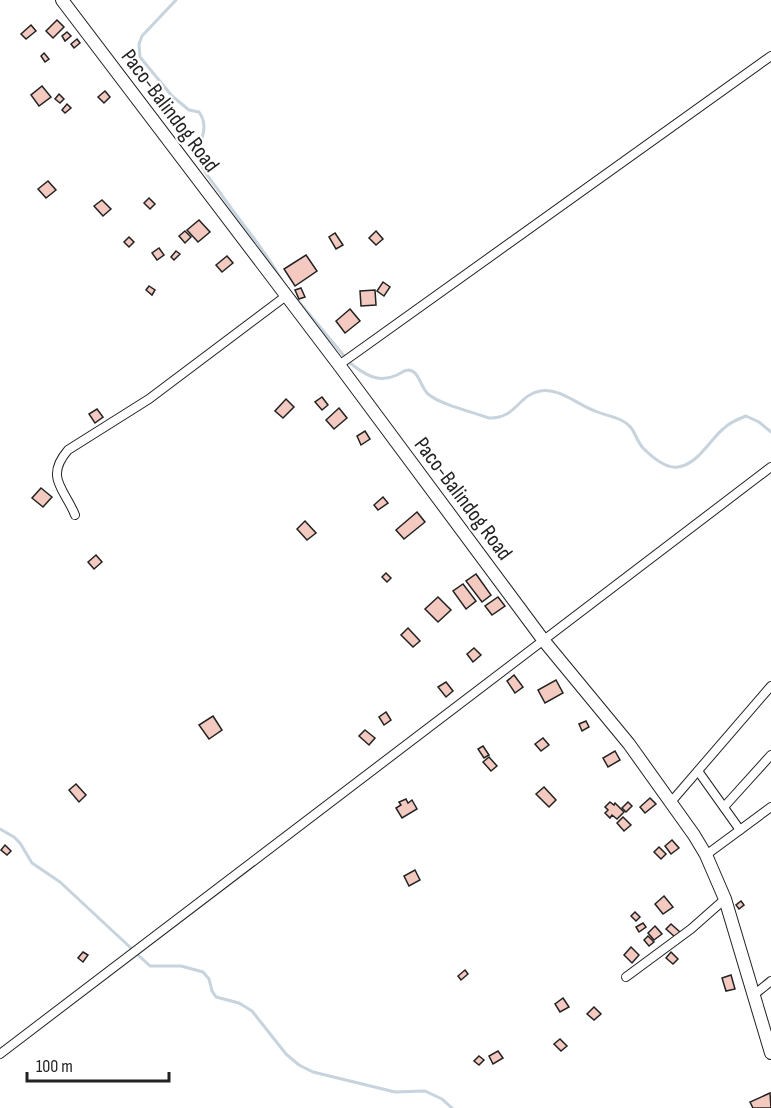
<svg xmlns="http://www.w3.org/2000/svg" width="771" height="1108" font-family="'Sofia Sans Condensed',sans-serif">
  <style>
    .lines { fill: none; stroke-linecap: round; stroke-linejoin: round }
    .stream { stroke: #c7d3dd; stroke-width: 3 }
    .building { fill: #f3c9c0; stroke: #222; stroke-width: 1.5 }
    .street-casing { stroke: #222; stroke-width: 10 }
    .secondary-casing { stroke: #222; stroke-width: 14 }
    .street { stroke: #fff; stroke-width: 8 }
    .secondary { stroke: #fff; stroke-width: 12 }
    .labels { text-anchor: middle; stroke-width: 4.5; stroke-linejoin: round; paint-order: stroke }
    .street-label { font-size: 22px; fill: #222; stroke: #fff }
  </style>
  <rect width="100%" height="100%" fill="#fff"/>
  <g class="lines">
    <g class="stream">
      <path d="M176,0L142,36L139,44L140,57L172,96L189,110L199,112C213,132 192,145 201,164C205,174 213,183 219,191C239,221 265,249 282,281"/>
      <polyline points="294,296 345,357"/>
      <path d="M350,363C364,374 378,384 397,375C401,373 404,370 409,370C419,371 421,388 428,394C441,405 473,412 489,418C516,419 518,395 540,391C559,387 578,405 595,411C604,415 613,416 621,420C636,427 634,438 643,448C651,456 666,469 678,467C698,464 709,441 723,429C730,422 738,419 746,416L759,422L771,432"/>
      <polyline points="0,829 14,837 20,843 32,863 60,882 132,949"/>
      <polyline points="138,955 150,966 181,966 203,972 209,979 212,991 216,997 239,1003 252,1011 286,1054 299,1065 313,1072 395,1092 425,1091 442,1099 452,1108"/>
    </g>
  </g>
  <g class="building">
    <polygon points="57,20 64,27 53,38 46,31"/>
    <polygon points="31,25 36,31 26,39 21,34"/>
    <polygon points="67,32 71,36 65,41 62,36"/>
    <polygon points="77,39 80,43 74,48 71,44"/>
    <polygon points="44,53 49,59 45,62 41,56"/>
    <polygon points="42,86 51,97 39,106 31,95"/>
    <polygon points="105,91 110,97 104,103 98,97"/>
    <polygon points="59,94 64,99 60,103 55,99"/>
    <polygon points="67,104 71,108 65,113 62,110"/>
    <polygon points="48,181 56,190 46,198 38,189"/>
    <polygon points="149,198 155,204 150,209 144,203"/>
    <polygon points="102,200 111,209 103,216 94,206"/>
    <polygon points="199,220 210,232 198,242 187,230"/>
    <polygon points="185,231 191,237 185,243 179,236"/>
    <polygon points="376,231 383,239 376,245 369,238"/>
    <polygon points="335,233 343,245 336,249 329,237"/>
    <polygon points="129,237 134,242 129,247 124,242"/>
    <polygon points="159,248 164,255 157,260 152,253"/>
    <polygon points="176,251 180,254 174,260 171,257"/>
    <polygon points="306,255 317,271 295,286 284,269"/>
    <polygon points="227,256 233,263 222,272 216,265"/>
    <polygon points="383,282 390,287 384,296 377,291"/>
    <polygon points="149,286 155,290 152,295 146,290"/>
    <polygon points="301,288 305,297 299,299 295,290"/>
    <polygon points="375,290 376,305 361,306 360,291"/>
    <polygon points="350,309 360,321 345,333 336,321"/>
    <polygon points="322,397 328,405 322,410 315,402"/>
    <polygon points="286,399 294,407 283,418 275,411"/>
    <polygon points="339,408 347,418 334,429 326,420"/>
    <polygon points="97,409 103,417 95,423 89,414"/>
    <polygon points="365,431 370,439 361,445 357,436"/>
    <polygon points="41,488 52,497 43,507 32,498"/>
    <polygon points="383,497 388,503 378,510 374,505"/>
    <polygon points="417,512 425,522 404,539 396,530"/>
    <polygon points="305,521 316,533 307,540 297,529"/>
    <polygon points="96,555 102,562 94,569 88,562"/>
    <polygon points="386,573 391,578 387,582 382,577"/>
    <polygon points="476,574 491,595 482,602 466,581"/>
    <polygon points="463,584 476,601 466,609 453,591"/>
    <polygon points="438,597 451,610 438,622 425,609"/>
    <polygon points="498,597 505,606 492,615 485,606"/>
    <polygon points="408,628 420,641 413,647 401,635"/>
    <polygon points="474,648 481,655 473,662 467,654"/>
    <polygon points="514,675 523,687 515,693 507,681"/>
    <polygon points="556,680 563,693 545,703 538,690"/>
    <polygon points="446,682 453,691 446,697 438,687"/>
    <polygon points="386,712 391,720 384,725 379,717"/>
    <polygon points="213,716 222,730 209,739 199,725"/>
    <polygon points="586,721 589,727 582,731 579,724"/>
    <polygon points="365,730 375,738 369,745 359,736"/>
    <polygon points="543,738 549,745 541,751 535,744"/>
    <polygon points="483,746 489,755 484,758 478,749"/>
    <polygon points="615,751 620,760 608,767 603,758"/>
    <polygon points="489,757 497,766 491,771 483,762"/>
    <polygon points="76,784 86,795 79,802 69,790"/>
    <polygon points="544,787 556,800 549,807 536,794"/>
    <polygon points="650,798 656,804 645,813 640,807"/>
    <polygon points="406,799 408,803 412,800 417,809 402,818 396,808 401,805 399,802"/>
    <polygon points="610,802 614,805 615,803 624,812 617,819 612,815 610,818 605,813 608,810 605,807"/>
    <polygon points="628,802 632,806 626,812 622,808"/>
    <polygon points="623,817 631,825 624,831 617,823"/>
    <polygon points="672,840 679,848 671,854 665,846"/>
    <polygon points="5,845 11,851 7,855 1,850"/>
    <polygon points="659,847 666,854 661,859 654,852"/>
    <polygon points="415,870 420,880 409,886 404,876"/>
    <polygon points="664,896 673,907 663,914 655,904"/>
    <polygon points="741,901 744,905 739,909 736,905"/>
    <polygon points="635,912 640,917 636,921 631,916"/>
    <polygon points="643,923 646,927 639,932 636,927"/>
    <polygon points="671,924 680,932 675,937 666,929"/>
    <polygon points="655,926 662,934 654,940 648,933"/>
    <polygon points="648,936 654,942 649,946 644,940"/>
    <polygon points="631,947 639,955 632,963 624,955"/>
    <polygon points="83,952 88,955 83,962 78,958"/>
    <polygon points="671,952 678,959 673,964 666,958"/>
    <polygon points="465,970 468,974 461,980 458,976"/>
    <polygon points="731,975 735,989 726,991 722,978"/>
    <polygon points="563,998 569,1007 560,1012 555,1004"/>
    <polygon points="594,1007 601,1014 594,1020 587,1014"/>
    <polygon points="560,1039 567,1046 561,1051 554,1044"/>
    <polygon points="498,1051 503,1058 493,1064 489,1056"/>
    <polygon points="479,1056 484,1060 479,1065 474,1061"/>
    <polygon points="770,1093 771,1108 753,1108 750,1102"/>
  </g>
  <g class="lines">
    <g class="street-casing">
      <g id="street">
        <polyline points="339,365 771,56"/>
        <path d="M75,515C65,489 44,478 68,450L149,399L286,296"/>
        <polyline points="698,771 740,830"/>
        <polyline points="671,802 771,686"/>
        <polyline points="724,807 771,755"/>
        <polyline points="706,855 771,807"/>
        <polyline points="626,977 691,929 725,899"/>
        <polyline points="755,994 771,981"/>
        <polyline points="0,1054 771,467"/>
      </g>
    </g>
    <g class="secondary-casing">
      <polyline id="secondary" points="62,0 339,365 544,641 629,744 694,835 706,855 725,899 771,1053"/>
    </g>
    <use href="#street" class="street"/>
    <use href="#secondary" class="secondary"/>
  </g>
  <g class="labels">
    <g class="street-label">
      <text transform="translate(171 110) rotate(53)" y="8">Paco-Balindog Road</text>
      <text transform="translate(464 498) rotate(53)" y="8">Paco-Balindog Road</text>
    </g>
  </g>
  <path d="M27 1072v9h142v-9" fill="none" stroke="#222222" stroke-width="3"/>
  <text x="36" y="1072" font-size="18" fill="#222222" stroke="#ffffff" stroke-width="4.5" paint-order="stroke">100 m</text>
</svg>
